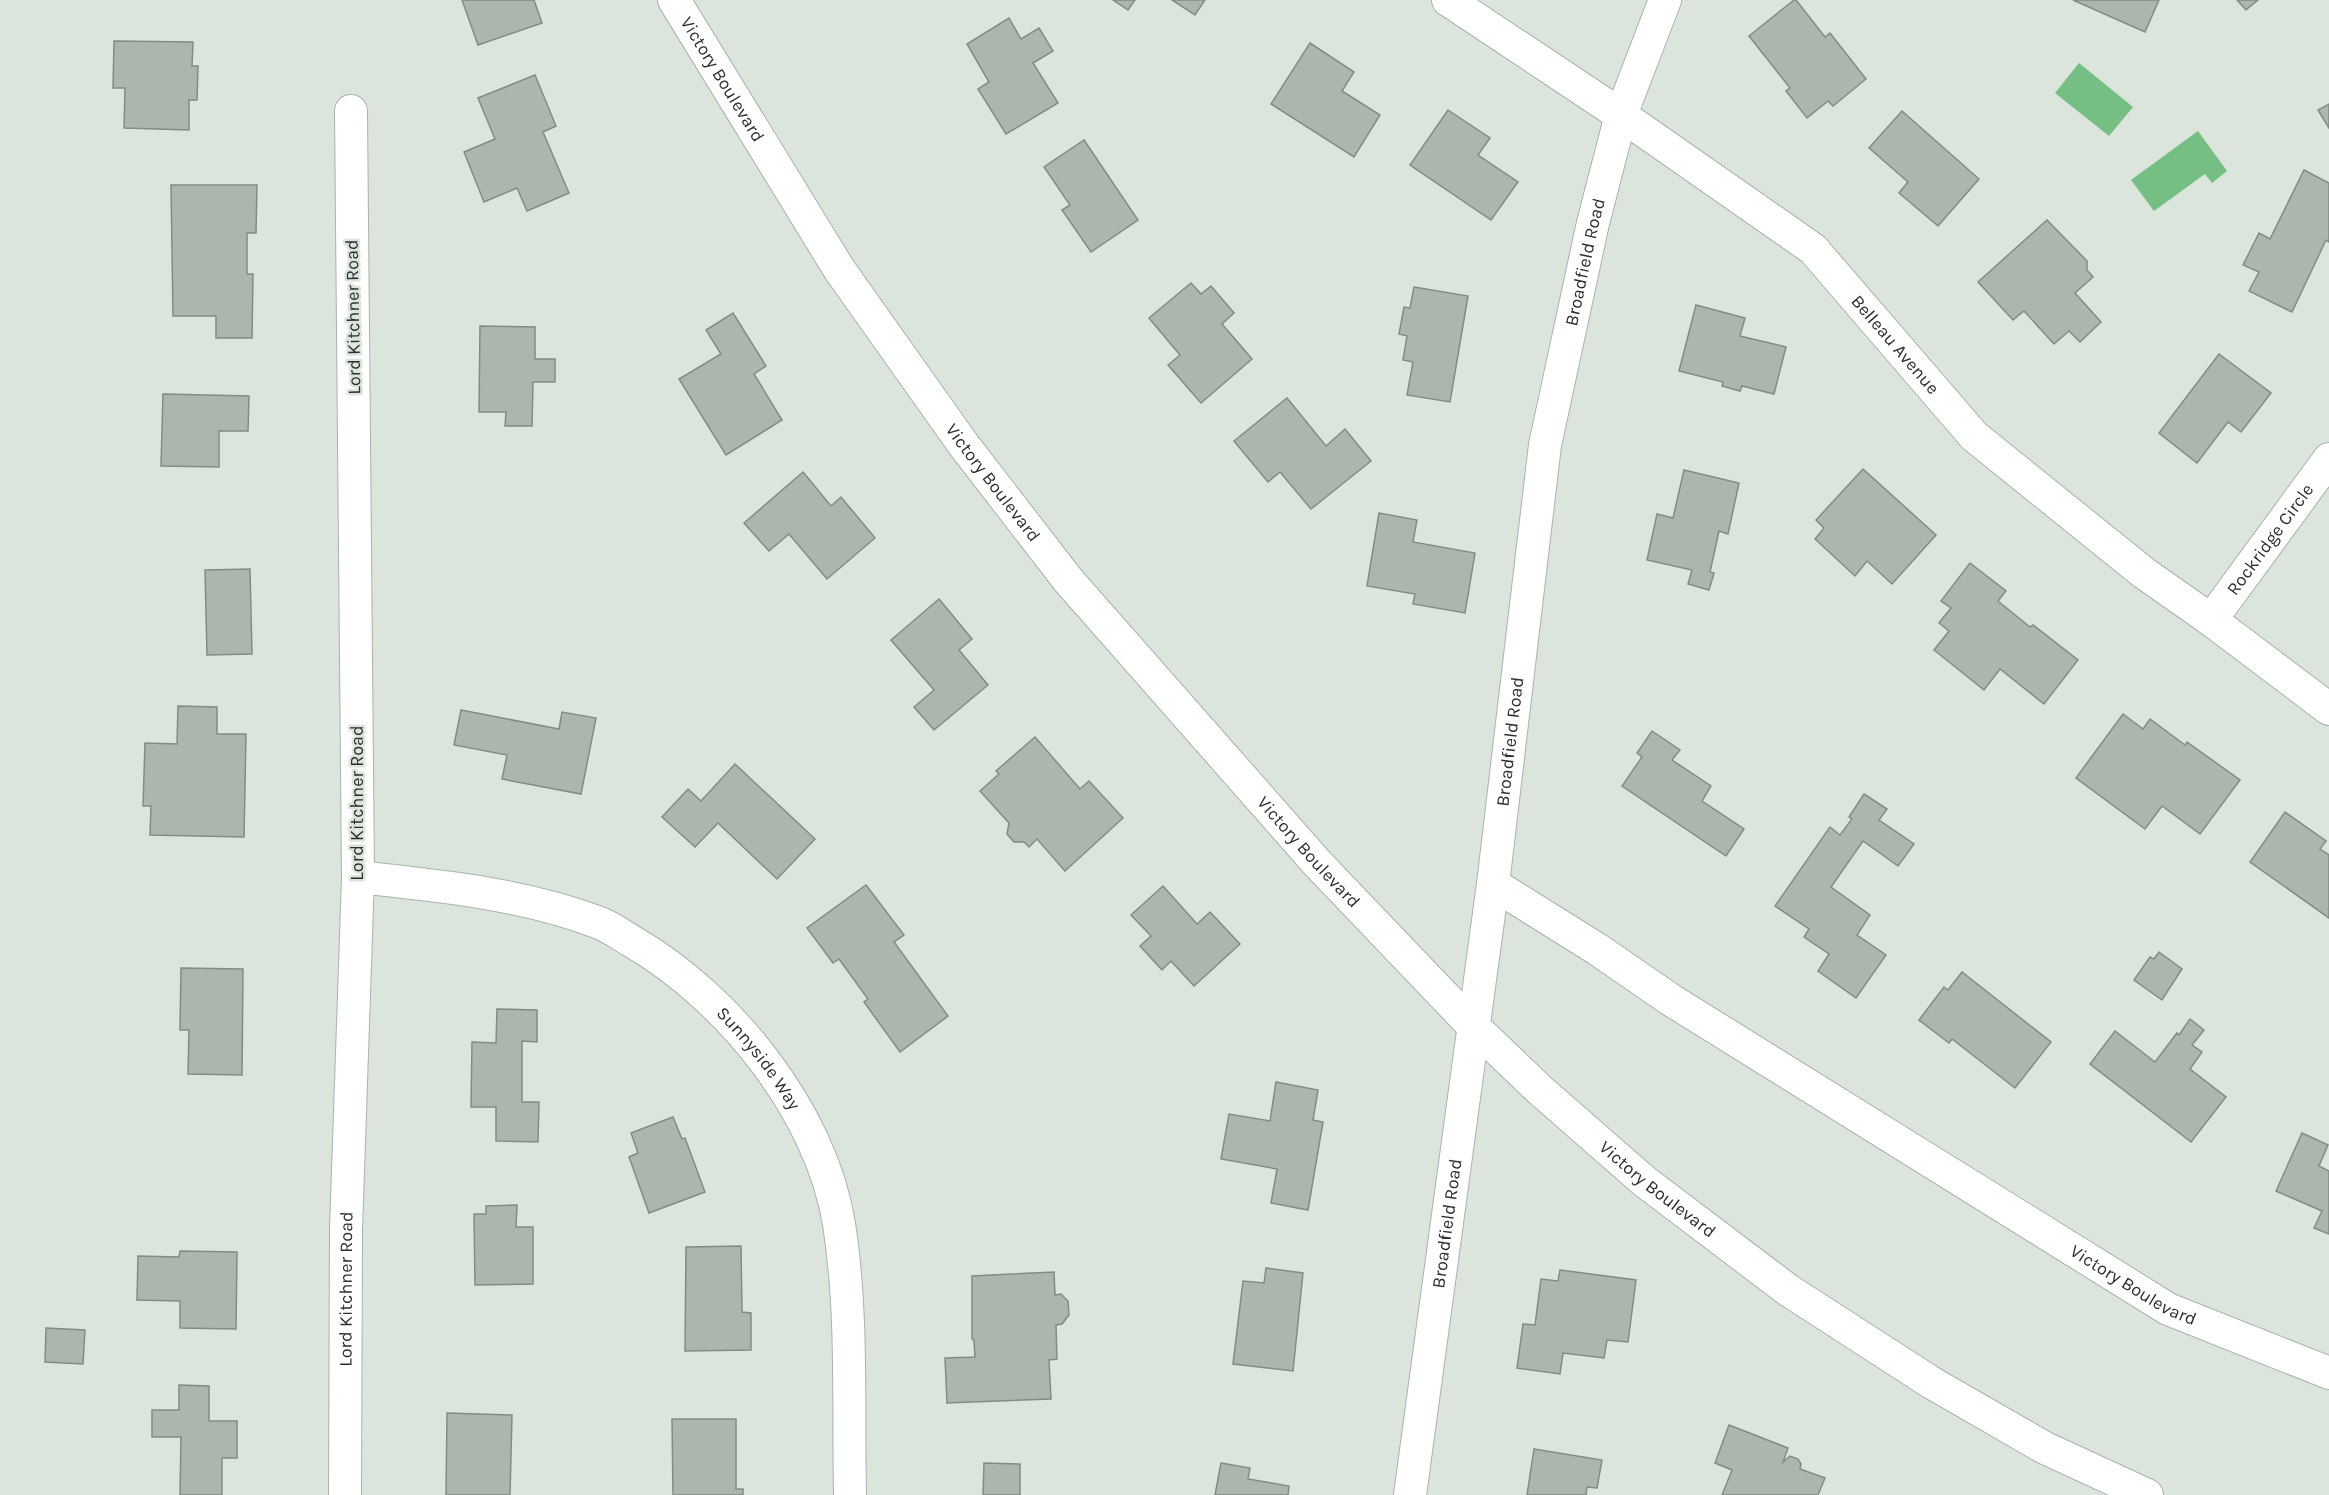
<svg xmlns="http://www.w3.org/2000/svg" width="2329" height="1495" font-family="Karla,sans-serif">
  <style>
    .water { fill: #75be84 }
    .building { fill: #adb6ae; stroke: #838c84; stroke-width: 1.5 }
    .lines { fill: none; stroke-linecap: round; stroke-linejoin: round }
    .minor-casing { stroke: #a9b3ab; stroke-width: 34 }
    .minor { stroke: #fff; stroke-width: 32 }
    .labels { text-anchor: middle; stroke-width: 5; stroke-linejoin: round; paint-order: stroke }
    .street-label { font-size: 18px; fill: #2c2f2c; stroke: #dbe5dc }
  </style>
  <rect width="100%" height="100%" fill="#dbe5dc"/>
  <g class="water">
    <polygon points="2079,63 2133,107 2109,136 2055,93"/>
    <polygon points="2198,131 2227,171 2212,183 2205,174 2154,211 2131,180"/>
  </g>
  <g class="building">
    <polygon points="462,0 534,0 542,23 478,45"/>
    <polygon points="1113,0 1135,0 1128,10"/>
    <polygon points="1172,0 1205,0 1195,15"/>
    <polygon points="1794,0 1796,0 1825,37 1830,33 1866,79 1833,106 1828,101 1807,118 1786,91 1790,88 1749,36"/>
    <polygon points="2073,0 2159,0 2145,32"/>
    <polygon points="2237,0 2258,0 2246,10"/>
    <polygon points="1009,18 1021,39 1039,28 1053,51 1033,63 1058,103 1006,134 978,89 989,82 967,44"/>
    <polygon points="114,41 193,42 192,66 198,66 197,100 189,100 189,130 124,128 125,88 113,88"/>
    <polygon points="1310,43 1354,72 1342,91 1380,115 1354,157 1271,104"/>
    <polygon points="535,75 556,126 543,132 569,193 527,211 517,188 484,202 464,152 495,139 478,98"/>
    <polygon points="2329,104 2329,128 2318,110"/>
    <polygon points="1448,110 1490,138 1478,155 1518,182 1491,220 1410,165"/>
    <polygon points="1902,111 1979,179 1938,226 1899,193 1908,182 1869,148"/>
    <polygon points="1084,140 1138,220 1091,252 1062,210 1070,205 1044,167"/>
    <polygon points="2304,170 2329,183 2329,242 2326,240 2292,312 2249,291 2259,272 2243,265 2259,233 2270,239"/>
    <polygon points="171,185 257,185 256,233 247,233 247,274 253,274 252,338 216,338 216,316 173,316"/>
    <polygon points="2047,220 2087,261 2087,270 2093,277 2075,293 2101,322 2080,342 2069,331 2054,344 2024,311 2013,320 1978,282"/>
    <polygon points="1191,283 1201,294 1211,286 1234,313 1222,324 1252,359 1201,403 1168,365 1180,355 1149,318"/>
    <polygon points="1414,287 1468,296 1450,402 1407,395 1413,362 1403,360 1407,336 1399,334 1404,307 1410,308"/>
    <polygon points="1696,305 1745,318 1740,336 1786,347 1774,394 1742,386 1740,391 1722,386 1723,382 1679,371"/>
    <polygon points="733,313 766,366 754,374 782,420 726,455 679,379 721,354 706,330"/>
    <polygon points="480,326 535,327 535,359 555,359 555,382 533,382 532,426 505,426 506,412 479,412"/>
    <polygon points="2219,354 2271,393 2241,432 2228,422 2197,463 2159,433"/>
    <polygon points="163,394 249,396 248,431 219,431 219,467 161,466"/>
    <polygon points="1287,398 1326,446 1345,429 1371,461 1311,509 1280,472 1268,482 1234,441"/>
    <polygon points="1863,469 1936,535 1892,584 1867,561 1855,576 1815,539 1824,528 1816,520"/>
    <polygon points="1684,470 1739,483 1728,534 1719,531 1710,572 1714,573 1709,590 1688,584 1692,570 1647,560 1657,514 1673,518"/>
    <polygon points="803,472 831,506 841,497 875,538 827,579 789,534 769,551 744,523"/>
    <polygon points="1379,513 1417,520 1413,542 1475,553 1465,613 1413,604 1415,594 1367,586"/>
    <polygon points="1970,563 2006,591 1998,601 2030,627 2033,625 2078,660 2044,704 2000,669 1984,690 1934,650 1949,631 1939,623 1951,608 1941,601"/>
    <polygon points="250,569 252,654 207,655 205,570"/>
    <polygon points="939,599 972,639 959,650 988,685 934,730 914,707 934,690 891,640"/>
    <polygon points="178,706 217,707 217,734 246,734 244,837 150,835 151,806 143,806 145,743 177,744"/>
    <polygon points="461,710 559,729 562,712 596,718 581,794 502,779 507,755 454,745"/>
    <polygon points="2123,714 2143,729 2150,719 2185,745 2187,742 2240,780 2200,834 2162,806 2145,829 2076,778"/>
    <polygon points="1652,731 1680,750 1672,760 1711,786 1702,801 1744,829 1726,856 1622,786 1642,757 1637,753"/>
    <polygon points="1035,737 1080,789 1089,781 1123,818 1065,871 1037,839 1029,847 1024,842 1014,842 1007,834 1009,823 980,791 999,774 996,771"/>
    <polygon points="735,764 815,839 777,879 718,823 695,847 662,817 688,789 701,801"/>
    <polygon points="1864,794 1887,809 1879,820 1914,844 1898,866 1863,841 1831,887 1870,915 1857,935 1886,955 1856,998 1818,971 1829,954 1804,937 1809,929 1775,906 1830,827 1840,835 1852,819 1849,817"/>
    <polygon points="2285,812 2326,841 2320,849 2329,855 2329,918 2250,862"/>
    <polygon points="866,885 904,935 894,942 948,1016 900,1052 864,1002 868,999 839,959 833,963 807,928"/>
    <polygon points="1163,886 1197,924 1210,912 1240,944 1194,986 1171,961 1162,970 1140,946 1151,936 1131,915"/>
    <polygon points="2159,952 2182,969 2162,1000 2134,980 2150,957 2154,959"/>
    <polygon points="181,968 243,969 242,1075 188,1074 189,1030 180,1030"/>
    <polygon points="1962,972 2051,1042 2015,1088 1952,1039 1949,1043 1919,1020 1944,987 1948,990"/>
    <polygon points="497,1009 537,1010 537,1042 522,1041 522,1102 539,1102 538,1142 496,1141 496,1107 471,1107 472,1042 496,1043"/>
    <polygon points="2190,1019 2204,1030 2192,1045 2202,1052 2190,1069 2226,1097 2191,1142 2090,1064 2115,1031 2155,1062 2177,1033 2179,1035"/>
    <polygon points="1276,1082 1318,1090 1313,1120 1323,1122 1308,1210 1271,1203 1277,1169 1221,1159 1229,1114 1270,1121"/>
    <polygon points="673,1117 682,1139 685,1138 705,1192 649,1213 629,1157 638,1153 631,1133"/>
    <polygon points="2302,1133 2328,1145 2319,1166 2329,1171 2329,1234 2314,1228 2322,1211 2276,1191"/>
    <polygon points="517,1205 516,1227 533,1227 533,1284 475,1285 474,1214 486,1214 486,1206"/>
    <polygon points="741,1246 742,1312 751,1313 751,1350 685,1351 686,1247"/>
    <polygon points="180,1251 237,1252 236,1329 180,1328 180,1301 137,1300 138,1256 179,1257"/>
    <polygon points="1266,1268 1303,1273 1293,1371 1233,1364 1243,1281 1264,1283"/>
    <polygon points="1560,1270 1636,1280 1628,1342 1607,1340 1604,1358 1563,1353 1560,1374 1517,1368 1523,1324 1535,1325 1541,1279 1558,1281"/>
    <polygon points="1054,1272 1055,1295 1061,1294 1068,1301 1069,1315 1062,1324 1056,1325 1057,1359 1049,1360 1051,1399 947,1403 945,1358 975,1357 974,1340 972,1339 972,1276"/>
    <polygon points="46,1328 85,1330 83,1364 45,1362"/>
    <polygon points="179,1385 209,1386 209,1421 237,1421 237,1458 222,1458 222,1495 180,1495 181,1437 152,1437 152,1410 179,1410"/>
    <polygon points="447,1413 512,1415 510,1495 446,1495"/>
    <polygon points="672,1419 736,1419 736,1489 743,1489 743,1495 673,1495"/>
    <polygon points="1729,1425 1788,1448 1783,1462 1790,1456 1798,1459 1801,1464 1800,1469 1825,1478 1818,1495 1722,1495 1732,1470 1715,1463"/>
    <polygon points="1534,1449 1602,1460 1597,1488 1587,1487 1586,1495 1527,1495"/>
    <polygon points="984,1463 1020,1464 1020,1495 983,1495"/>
    <polygon points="1221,1463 1250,1468 1248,1479 1289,1486 1288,1495 1215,1495"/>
  </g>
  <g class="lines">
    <g class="minor-casing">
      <g id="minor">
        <path id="s1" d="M674,0L839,269L963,444L1068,580L1318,864L1472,1025L1540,1090L1644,1181L1788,1290L1932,1383L2045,1448L2147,1495"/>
        <path id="s2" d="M1448,0L1621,115L1813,249L1974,436L2144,573L2211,620L2329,709"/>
        <path id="s3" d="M2211,620L2329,459"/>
        <path id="s4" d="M358,877C439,886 520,893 597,922C609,926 621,935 633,942C729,998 821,1112 839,1224C853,1313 848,1405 850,1495"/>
        <path id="s5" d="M1493,884L1597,949L1671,1000L2168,1309L2329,1373"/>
        <path id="s6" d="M345,1495L346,1230L358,877L351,111"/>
        <path id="s7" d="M1410,1495L1493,884L1545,445L1593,223L1621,115L1665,0"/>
      </g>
    </g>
    <use href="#minor" class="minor"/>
  </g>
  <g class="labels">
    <g class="street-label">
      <text dy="6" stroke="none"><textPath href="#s1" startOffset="93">Victory Boulevard</textPath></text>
      <text dy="6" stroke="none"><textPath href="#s7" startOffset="1246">Broadfield Road</textPath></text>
      <text transform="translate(353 317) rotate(-91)" y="6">Lord Kitchner Road</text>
      <text dy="6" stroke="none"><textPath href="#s2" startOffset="568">Belleau Avenue</textPath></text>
      <text dy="6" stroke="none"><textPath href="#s1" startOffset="579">Victory Boulevard</textPath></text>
      <text dy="6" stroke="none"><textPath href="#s3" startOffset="100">Rockridge Circle</textPath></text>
      <text dy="6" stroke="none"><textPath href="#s7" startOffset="760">Broadfield Road</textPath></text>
      <text transform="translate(357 803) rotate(-90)" y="6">Lord Kitchner Road</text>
      <text dy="6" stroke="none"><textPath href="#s1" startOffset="1065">Victory Boulevard</textPath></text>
      <text dy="6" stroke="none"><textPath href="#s4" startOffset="458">Sunnyside Way</textPath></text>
      <text dy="6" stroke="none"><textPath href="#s1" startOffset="1551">Victory Boulevard</textPath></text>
      <text dy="6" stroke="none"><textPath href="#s7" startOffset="274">Broadfield Road</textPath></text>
      <text dy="6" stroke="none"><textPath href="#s5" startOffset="756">Victory Boulevard</textPath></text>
      <text dy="6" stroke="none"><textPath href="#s6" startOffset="206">Lord Kitchner Road</textPath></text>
    </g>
  </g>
</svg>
